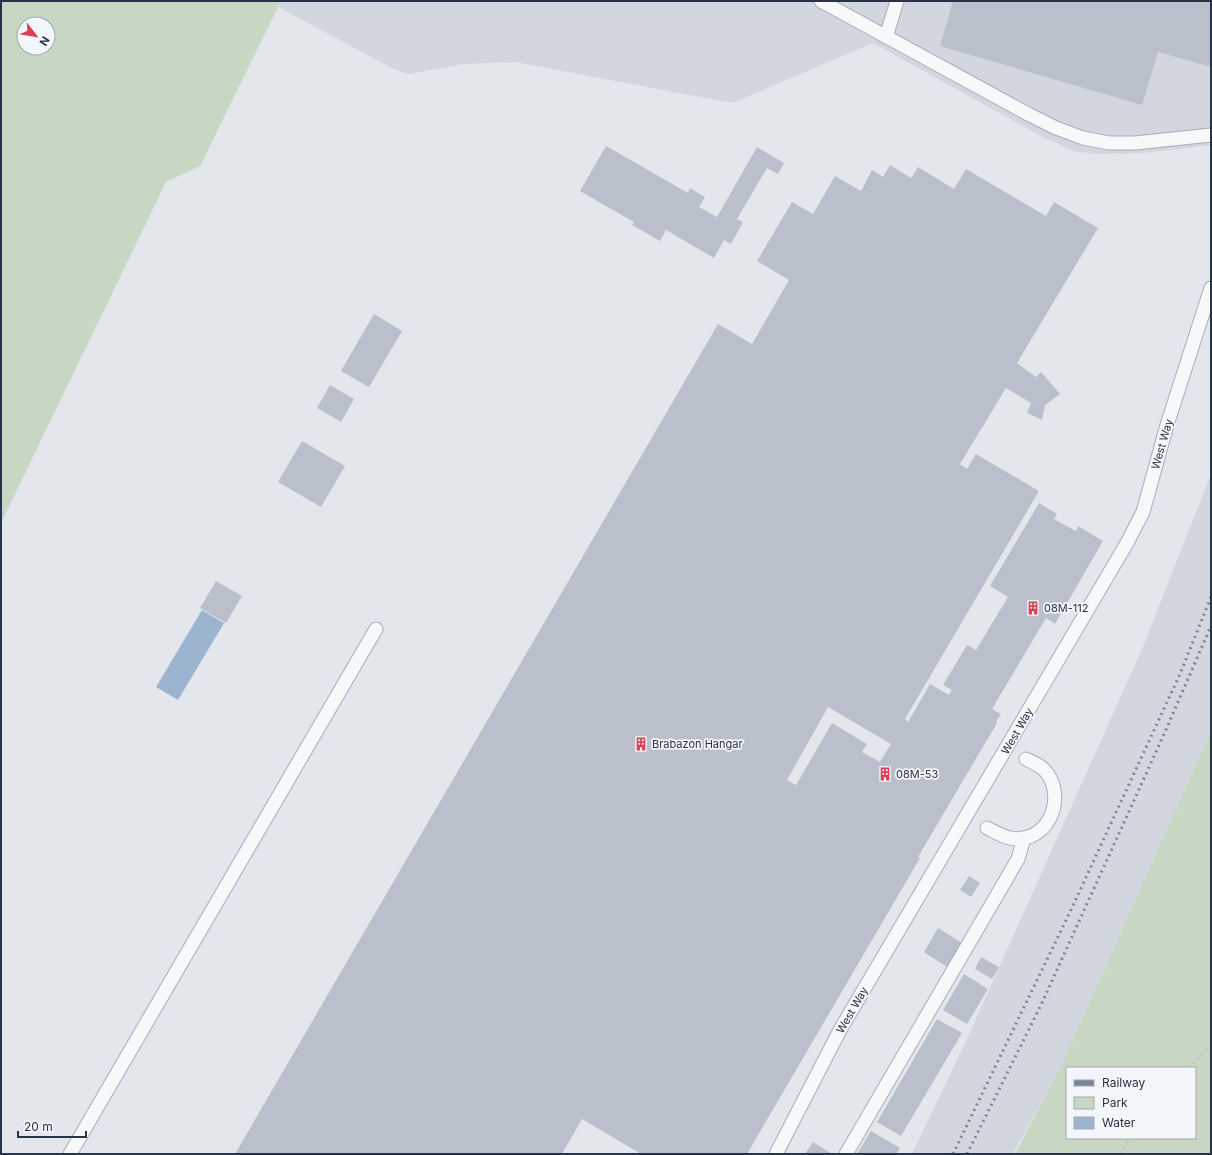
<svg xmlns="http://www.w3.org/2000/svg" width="1212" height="1155" font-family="Inter,sans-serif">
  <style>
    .built { fill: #d1d6df }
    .green { fill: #c8d7c4; fill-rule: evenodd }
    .water { fill: #9cb4cf }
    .building { fill: #bac0cb; fill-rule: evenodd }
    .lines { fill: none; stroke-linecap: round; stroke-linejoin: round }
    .lane-casing { stroke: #a7adb7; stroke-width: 15 }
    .path { stroke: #c1c5cb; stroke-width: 2.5; stroke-dasharray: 3 3; stroke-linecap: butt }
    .lane { stroke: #f7f8fa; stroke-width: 13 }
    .rail { stroke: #7b8598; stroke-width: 3; stroke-dasharray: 2 4; stroke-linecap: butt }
    .labels { text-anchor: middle; stroke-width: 3.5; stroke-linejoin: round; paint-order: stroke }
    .street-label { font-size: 11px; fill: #293346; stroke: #f3f6f9 }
    .poi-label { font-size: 11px; fill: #293346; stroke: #f3f6f9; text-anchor: start }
  </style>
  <rect width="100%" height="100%" fill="#e3e7ec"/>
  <g class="built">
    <polygon points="281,1 1211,1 1211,145 1143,153 1096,154 1073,151 1039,135 873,43 732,103 515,62 464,64 408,74 394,69 278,7"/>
    <polygon points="1211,474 1211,731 1060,1068 1013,1154 912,1154 967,1039 1143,647"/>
  </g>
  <g class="green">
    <path d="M1,1H281L200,166L166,182L1,523ZM24,24H48V48H24Z"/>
    <path d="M1211,731V1154H1015L1060,1068ZM1067,1068H1195V1138H1067Z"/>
  </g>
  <polygon class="water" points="202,610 224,623 178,700 156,687"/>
  <g class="building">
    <polygon points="953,1 1211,1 1211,67 1158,52 1142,105 940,46"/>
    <polygon points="606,146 688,193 690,188 705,197 699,207 717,217 757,147 784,163 778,174 767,168 737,219 743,222 731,244 724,240 714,258 666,230 660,241 632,225 634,222 580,191"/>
    <path d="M890,165L911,178L918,167L954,189L966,169L1046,216L1054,202L1098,228L1017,363L1036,377L1041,372L1060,394L1045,405L1042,420L1027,413L1031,403L1006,388L960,464L967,469L976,454L1039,491L905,719L908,722L930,684L949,695L952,690L943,685L967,645L976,650L1008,597L990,586L1039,503L1057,514L1054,519L1076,531L1078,526L1103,541L1055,624L1046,618L992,709L1001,714L996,722L997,723L918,857L920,858L747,1154H641L582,1119L562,1154H235L718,324L752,344L789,280L757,261L792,202L813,214L835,176L861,191L872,170L883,177ZM828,707L891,744L880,762L862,752L867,744L832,723L796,785L787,780Z"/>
    <polygon points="374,314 402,331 369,387 341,371"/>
    <polygon points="330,385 354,399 341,422 317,408"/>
    <polygon points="302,441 345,466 321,507 278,482"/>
    <polygon points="216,581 242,596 226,623 200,608"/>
    <polygon points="969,876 980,883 971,897 960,890"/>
    <polygon points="938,928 962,943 947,967 924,952"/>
    <polygon points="981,957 999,967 992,979 975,969"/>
    <polygon points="964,974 988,989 967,1024 943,1010"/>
    <polygon points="937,1019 962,1033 901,1136 877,1122"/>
    <polygon points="871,1131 900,1148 896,1154 857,1154"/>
    <polygon points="813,1142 832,1154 805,1154"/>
  </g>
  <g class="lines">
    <g class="lane-casing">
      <g id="lane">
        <polyline points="821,1 1028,114 1056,128 1083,138 1109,143 1135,143 1211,135"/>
        <polyline points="886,37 897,1"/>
        <path d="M987,828C995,832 1001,836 1010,838C1046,845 1067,801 1047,773C1042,766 1034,763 1026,759"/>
        <polyline points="70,1154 376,629"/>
        <polyline points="776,1154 840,1030 1127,543 1143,512 1167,425 1211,288"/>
        <polyline points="846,1154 1018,859 1024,838"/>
      </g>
    </g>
    <g class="path">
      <polyline points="1188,1068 1211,1046"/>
      <polyline points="1121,1154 1130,1138"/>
    </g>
    <use href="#lane" class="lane"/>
    <g class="rail">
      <polyline points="953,1154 1070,912 1180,674 1211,597"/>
      <polyline points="967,1154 1041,1005 1161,741 1211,626"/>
    </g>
  </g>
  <defs>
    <g id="building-bare" transform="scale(1.08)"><path d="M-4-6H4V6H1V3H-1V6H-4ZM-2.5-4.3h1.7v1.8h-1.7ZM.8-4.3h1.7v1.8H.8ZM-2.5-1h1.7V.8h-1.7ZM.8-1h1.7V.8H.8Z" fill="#da3f54" stroke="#f3f6f9" stroke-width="2.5" paint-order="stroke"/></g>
  </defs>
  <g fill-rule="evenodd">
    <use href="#building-bare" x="1033" y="608"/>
    <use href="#building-bare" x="641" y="744"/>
    <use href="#building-bare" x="885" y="774"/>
  </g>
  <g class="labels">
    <g class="street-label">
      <text transform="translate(1162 444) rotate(-74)" y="4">West Way</text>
      <text transform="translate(1017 731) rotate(-60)" y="4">West Way</text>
      <text transform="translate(852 1010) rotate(-60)" y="4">West Way</text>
    </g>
    <g class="poi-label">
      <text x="1044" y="612">08M-112</text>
      <text x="652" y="748">Brabazon Hangar</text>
      <text x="896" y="778">08M-53</text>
    </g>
  </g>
  <rect width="1212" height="1155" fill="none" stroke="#293346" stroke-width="4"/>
  <rect x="1066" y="1067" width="130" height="72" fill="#f3f6f9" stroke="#a2a8b1"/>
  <rect x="1074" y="1080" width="20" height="6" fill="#7b8598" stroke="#a2a8b1"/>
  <text x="1102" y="1087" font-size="12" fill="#293346">Railway</text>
  <rect x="1074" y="1097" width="20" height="12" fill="#c8d7c4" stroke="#a2a8b1"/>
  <text x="1102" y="1107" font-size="12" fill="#293346">Park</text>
  <rect x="1074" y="1117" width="20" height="12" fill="#9cb4cf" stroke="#a2a8b1"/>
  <text x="1102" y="1127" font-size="12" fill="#293346">Water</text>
  <g transform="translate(36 36) rotate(121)"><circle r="19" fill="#f3f6f9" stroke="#a2a8b1"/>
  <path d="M0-3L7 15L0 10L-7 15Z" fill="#da3f54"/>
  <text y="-6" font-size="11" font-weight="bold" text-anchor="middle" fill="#293346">N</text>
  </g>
  <path d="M18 1131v6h68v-6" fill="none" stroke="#293346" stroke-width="2"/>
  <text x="24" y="1131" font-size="12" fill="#293346" stroke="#f3f6f9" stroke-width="3" paint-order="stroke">20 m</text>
</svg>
